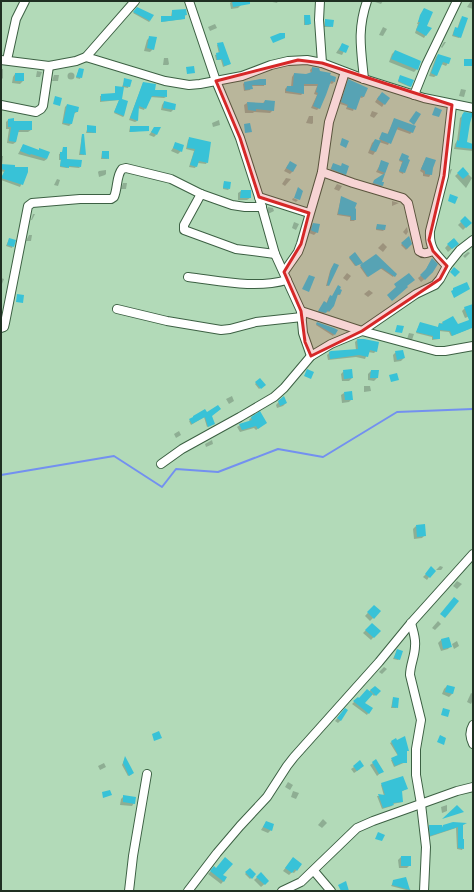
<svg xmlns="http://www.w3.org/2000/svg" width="474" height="892" font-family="'Roboto Condensed',sans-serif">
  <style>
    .shadow { fill: #0003 }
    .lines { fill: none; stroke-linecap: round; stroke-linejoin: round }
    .stream { stroke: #7390f0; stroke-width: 2 }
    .building { fill: #38c2d7 }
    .minor-casing { stroke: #3c6043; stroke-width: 10 }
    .minor { stroke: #fff; stroke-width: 8 }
    .marked { fill: #d62828; fill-opacity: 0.2; stroke: #d62828; stroke-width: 3; stroke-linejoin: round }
  </style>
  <rect width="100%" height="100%" fill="#b2dab8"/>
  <g class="shadow">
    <polygon points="232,1 240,1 241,5 238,8 231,9 230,3"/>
    <polygon points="268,1 278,1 277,3"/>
    <polygon points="376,1 383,1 381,4 375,2"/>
    <polygon points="471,1 473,2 473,9 467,7"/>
    <polygon points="138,8 150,21 149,22 133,13"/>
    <polygon points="424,9 425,27 430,28 424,38 415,33 418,24 417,24"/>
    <polygon points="172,11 186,15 184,16 183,19 161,22 162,17 171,17"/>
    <polygon points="305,16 310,24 309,25 304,25 304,17"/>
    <polygon points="461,18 460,37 459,38 452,36 454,30 457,29"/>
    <polygon points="325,20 333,21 331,27 324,27"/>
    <polygon points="215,24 217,28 210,31 208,27"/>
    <polygon points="383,27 387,29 383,36 379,35"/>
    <polygon points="150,37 153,49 150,52 144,51 147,40"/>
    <polygon points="444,42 446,42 442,48 441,47"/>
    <polygon points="218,44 230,64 228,65 223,67 221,60 216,60 215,55 219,54 217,45"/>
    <polygon points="342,44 347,46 342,55 336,53"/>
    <polygon points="395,51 417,69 414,72 389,62 392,54"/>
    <polygon points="438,55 448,63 446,66 441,64 437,75 434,77 429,76 436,57"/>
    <polygon points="164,58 168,58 169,64 168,65 163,65"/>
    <polygon points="312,68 329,76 334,82 332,84 329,83 319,108 317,110 311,108 317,95 314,94 317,86 303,86 303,93 301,95 285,93 285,89 287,87 291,87 292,77 294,74 311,74 310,70"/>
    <polygon points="1,69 3,69 3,78 1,80"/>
    <polygon points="79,69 83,70 80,79 76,78"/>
    <polygon points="37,71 42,72 40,77 36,77"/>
    <circle cx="71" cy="76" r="3.5"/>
    <polygon points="15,74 23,81 20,84 12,83 13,77"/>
    <polygon points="54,75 59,75 58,81 52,81"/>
    <polygon points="400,76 411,86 410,87 398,82"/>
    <polygon points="125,79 131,80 128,88 123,87 120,100 124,116 123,117 114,113 119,100 100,102 100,96 115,94 115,88 122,87"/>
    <polygon points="265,81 264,86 251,86 250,90 244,91 243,84 244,83"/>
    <polygon points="347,82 364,96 362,98 359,97 353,111 346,109 347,106 340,104"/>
    <polygon points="143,83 153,91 166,97 164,98 150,97 144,110 138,108 137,121 135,122 129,120"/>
    <polygon points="461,89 466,90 464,97 459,96"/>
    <polygon points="379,96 384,104 382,107 375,102"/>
    <polygon points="265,101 273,110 270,113 254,112 253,113 245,113 244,105 247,103 262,104"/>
    <polygon points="164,102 174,109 171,112 161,110 162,105"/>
    <polygon points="67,105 77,112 73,114 71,124 69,126 62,124 65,107"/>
    <polygon points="372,111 378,113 374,118 370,116"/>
    <polygon points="465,113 469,123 466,143 473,145 473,151 454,149 455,144 457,141 460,118"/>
    <polygon points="309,116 313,116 313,123 312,124 306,123"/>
    <polygon points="8,120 31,130 28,132 17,132 16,142 13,144 7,143 9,129 6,129 6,122"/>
    <polygon points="219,120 220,125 213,127 212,123"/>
    <polygon points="394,120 412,132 410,134 396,129 388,145 379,142 375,152 373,155 368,153 372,143 375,140 378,144 382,133 387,135"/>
    <polygon points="88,126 95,133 86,133"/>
    <polygon points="130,127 148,130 129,132"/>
    <polygon points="154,128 156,135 154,137 149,135"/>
    <polygon points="82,135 85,154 84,155 79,155"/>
    <polygon points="190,138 207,162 206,164 198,163 195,168 189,167 194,151 186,149 188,140"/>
    <polygon points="176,143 181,151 178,154 171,151"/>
    <polygon points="23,145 47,159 44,161 18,154"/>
    <polygon points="64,148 66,160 80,167 79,168 69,167 67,168 60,167 61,160 59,160 59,154 62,153"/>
    <polygon points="102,152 108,158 107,159 101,159"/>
    <polygon points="402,155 409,160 403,174 399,172 402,162 399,161"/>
    <polygon points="1,156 3,156 2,165 27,172 20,187 1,180 4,172 1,171"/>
    <polygon points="426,158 431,174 429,177 423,176 423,173 420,171"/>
    <polygon points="382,161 388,164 381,183 382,183 382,186 380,188 371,185 375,180 384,175 376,172"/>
    <polygon points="333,164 345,174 344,175 330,170"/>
    <polygon points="288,165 293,171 290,174 284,171"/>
    <polygon points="451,169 452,169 450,175 450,170"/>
    <polygon points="463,169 472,178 466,188 455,176"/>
    <polygon points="106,170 106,174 105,175 99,177 98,172 99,171"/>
    <polygon points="286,178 291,179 285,186 282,184"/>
    <polygon points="57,179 60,180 58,186 54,185"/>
    <polygon points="224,182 229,189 228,190 223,189"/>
    <polygon points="123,183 127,183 126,189 121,189"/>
    <polygon points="337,184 342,186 339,191 334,189"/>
    <polygon points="241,191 250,198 247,200 238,200 238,193"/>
    <polygon points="293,198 298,200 296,202 292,200"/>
    <polygon points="341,198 354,209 355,220 354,221 350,221 350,217 337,215"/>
    <polygon points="392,201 399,203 392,206"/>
    <polygon points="268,207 273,208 274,211 268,214"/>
    <polygon points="33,214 35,214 32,220 31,220"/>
    <polygon points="465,218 470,223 463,230 458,225"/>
    <polygon points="294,222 299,224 296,230 292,228"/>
    <polygon points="313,224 317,232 314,235 309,233 310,227"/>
    <polygon points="377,225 384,230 383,231 376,230"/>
    <polygon points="407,227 408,232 406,235 403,232"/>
    <polygon points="29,235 32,235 31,241 26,241"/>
    <polygon points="408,238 411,244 406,250 401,245"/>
    <polygon points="9,239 15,241 12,248 6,246"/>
    <polygon points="453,239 455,246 448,252 445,248"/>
    <polygon points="383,243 387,247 383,252 378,248"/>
    <polygon points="468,252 470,253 465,258 463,256"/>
    <polygon points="355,253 362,263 355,266 349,258"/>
    <polygon points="376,255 395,274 393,277 380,268 367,277 360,267"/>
    <polygon points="432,259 433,272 421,282 418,278 424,273"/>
    <polygon points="334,264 329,285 327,286 326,286 330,271"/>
    <polygon points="347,273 351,276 347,281 343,278"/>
    <polygon points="1,278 4,279 2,284 1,284"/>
    <polygon points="339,289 341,291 339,295 337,295 329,311 328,312 326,311 324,314 318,312 324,303 326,304 329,297 332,297"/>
    <polygon points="369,290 373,293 368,297 364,294"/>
    <polygon points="465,308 473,314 470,316 465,318 462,311"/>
    <polygon points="317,323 336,331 333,336 316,325"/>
    <polygon points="420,323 438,328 439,324 443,323 458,325 469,329 451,336 449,332 439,331 439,339 432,340 432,337 416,333"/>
    <polygon points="409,333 414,334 412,340 407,339"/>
    <polygon points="357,340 376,351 374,353 368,352 365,359 356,357 328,360 327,355 330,352 356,350 355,342"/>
    <polygon points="396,352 404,358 401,361 394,362 393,355"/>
    <polygon points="344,371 352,378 349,381 342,381 341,374"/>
    <polygon points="371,371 378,371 377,378 374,381 368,380 368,374"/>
    <polygon points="260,379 264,385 259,389 255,384"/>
    <polygon points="364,386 370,386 371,391 364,392"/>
    <polygon points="344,393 352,399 349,402 342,403 341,395"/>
    <polygon points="232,396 234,401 229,404 226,399"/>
    <polygon points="283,397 286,403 283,406 277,408 276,405"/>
    <polygon points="199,413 207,414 211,416 214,424 207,427 204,417 191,425 189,421"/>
    <polygon points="260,413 263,425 256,430 254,428 240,432 237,427 240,425 250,422 249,420 251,418"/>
    <polygon points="179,431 181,435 176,438 174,434"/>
    <polygon points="212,440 213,444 206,447 205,444"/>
    <polygon points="416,526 425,535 422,538 414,539 413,529"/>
    <polygon points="440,566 443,567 442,569 441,570 436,570"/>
    <polygon points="429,571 429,577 427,580 423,577"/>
    <polygon points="457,581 462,584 457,589 453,586"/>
    <polygon points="374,606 380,611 370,621 365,616"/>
    <polygon points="438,621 441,624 435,630 432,628"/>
    <polygon points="372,624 379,631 371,640 363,633"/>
    <polygon points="448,638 451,646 448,649 441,651 438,643 441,640"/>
    <polygon points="457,641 459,646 454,649 452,644"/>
    <polygon points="397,650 399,659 398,660 393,659"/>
    <polygon points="384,667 387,669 382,674 379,672"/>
    <polygon points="447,686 454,688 452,694 449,697 442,694 444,689"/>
    <polygon points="375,687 379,691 374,696 372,694 363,703 371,708 367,715 352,704 358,698 359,699"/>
    <polygon points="471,693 473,694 473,700 471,704 467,702"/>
    <polygon points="393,698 397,707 396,708 391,708"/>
    <polygon points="345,709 341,720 338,723 335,721"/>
    <polygon points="395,740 407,751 406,762 394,767 391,760 398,756 390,743"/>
    <polygon points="125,758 132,774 128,776 122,765"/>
    <polygon points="376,761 383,771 377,776 370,765"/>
    <polygon points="104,763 106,767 100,770 98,766"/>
    <polygon points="354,767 360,769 354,773 351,769"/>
    <polygon points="288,782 293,785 290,790 285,787"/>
    <polygon points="382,784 406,789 401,792 402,802 393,804 392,806 382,809 377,796 384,796 381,785"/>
    <polygon points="293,791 299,793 296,799 291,797"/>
    <polygon points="124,796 134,803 132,806 120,805 121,799"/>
    <polygon points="447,805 447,811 442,813 441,807"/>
    <polygon points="323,819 327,823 322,828 318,825"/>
    <polygon points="266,822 271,830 268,833 261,830"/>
    <polygon points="465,824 462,825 463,848 462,850 457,849 456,828 429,837 428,828 429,826 442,828 443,826"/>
    <polygon points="401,857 410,865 407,868 399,868 398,860"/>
    <polygon points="290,862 301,865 294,873 292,872 289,875 283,871"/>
    <polygon points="250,869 255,874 250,879 245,874"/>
    <polygon points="212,870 226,878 221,884 208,874"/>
    <polygon points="261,874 268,881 261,887 254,880"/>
    <polygon points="394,881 411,890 411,891 406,891 406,890 391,886"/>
  </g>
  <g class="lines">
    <polyline class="stream" points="1,475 114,456 162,487 176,469 218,472 278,449 323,457 397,412 473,409"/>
  </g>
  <g class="building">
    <polygon points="232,1 250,1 250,4 233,7"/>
    <polygon points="137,7 154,15 150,21 133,12"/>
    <polygon points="424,8 433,12 427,26 432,28 426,36 416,30 420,22 418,22 420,15"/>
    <polygon points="186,9 187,15 179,16 185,15 185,19 161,22 161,16 172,16 172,10"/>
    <polygon points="304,15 310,15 311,24 305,25"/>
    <polygon points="462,16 468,18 461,38 453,35 455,27 458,28"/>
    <polygon points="325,19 334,20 333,27 325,26"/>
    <polygon points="280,33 285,33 285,38 273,43 270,37"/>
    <polygon points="149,36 157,37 154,50 147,48"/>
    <polygon points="223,42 231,64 224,66 222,59 217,60 216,53 220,52 217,43"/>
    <polygon points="342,43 349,46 346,53 339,50"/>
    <polygon points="395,50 421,61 418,70 391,59"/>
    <polygon points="438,54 451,58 449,64 443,62 437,76 431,73"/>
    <rect x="464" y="59" width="8" height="7"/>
    <polygon points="194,66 195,73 187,74 186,67"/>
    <polygon points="312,67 319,68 320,71 331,73 330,75 336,77 335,82 331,81 326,95 320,109 313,106 318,93 316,92 318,84 304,84 304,94 286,91 287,86 293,86 294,73 306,74 312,72"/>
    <polygon points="79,68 84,69 82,78 76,77"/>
    <rect x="15" y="73" width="9" height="8"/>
    <polygon points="400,75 414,80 411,87 398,81"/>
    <polygon points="124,78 132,80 130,87 123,86"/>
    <polygon points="260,79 266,79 266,85 252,85 253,89 245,90 244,82"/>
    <polygon points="348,79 368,88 364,97 361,96 356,110 347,107 348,105 341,102"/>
    <polygon points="143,82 156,84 155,90 167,90 167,97 152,96 146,109 139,106 138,121 130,118"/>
    <polygon points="115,86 124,87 122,99 128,101 124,116 114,112 119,100 101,101 101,94 115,93"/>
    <polygon points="382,92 390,98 385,105 377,99"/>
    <polygon points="55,96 62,98 60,106 53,104"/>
    <polygon points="265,100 275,101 274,111 256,109 256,111 248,110 247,102 264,103"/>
    <polygon points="164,101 176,104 175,110 163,108"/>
    <polygon points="67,104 79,107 78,112 75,112 72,124 63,123"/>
    <polygon points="435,107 442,110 439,117 432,115"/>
    <polygon points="416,111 421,114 414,125 409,121"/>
    <polygon points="464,112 473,113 470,123 467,142 473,144 473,149 456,147 457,140 459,141 462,115"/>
    <polygon points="14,118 14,121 32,121 32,130 19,130 16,142 9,141 11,127 8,127 8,119"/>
    <polygon points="394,118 416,126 413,133 398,127 391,144 379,139 382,132 388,134"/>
    <polygon points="250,123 252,132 245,133 244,124"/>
    <polygon points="87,125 96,126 96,133 87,132"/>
    <polygon points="130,126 149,126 149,131 130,132"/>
    <polygon points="154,127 161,127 157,135 151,132"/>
    <polygon points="82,134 84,134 86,155 80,154"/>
    <polygon points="189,137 211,142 208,163 199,161 197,167 190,165 195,149 187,148"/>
    <polygon points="342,138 349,141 346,148 340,145"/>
    <polygon points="375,139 381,141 376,152 370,150"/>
    <polygon points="175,142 184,145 182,152 173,148"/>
    <polygon points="23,144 39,150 39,148 50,152 47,159 31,154 30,155 20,151"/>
    <polygon points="63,147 67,147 67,159 82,160 81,167 69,166 69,168 60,166 61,159 60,159 60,152 62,152"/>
    <polygon points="102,151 109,151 109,159 102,158"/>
    <polygon points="402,153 409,156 408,159 410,160 405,173 399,171 403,161 399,160"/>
    <polygon points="426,157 436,160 433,168 432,175 425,174 425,171 421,169"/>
    <polygon points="381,160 389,163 382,182 384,182 383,186 373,183 374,180 385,173 378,170"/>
    <polygon points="290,161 297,165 293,172 286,168"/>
    <polygon points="333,163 341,166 342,163 349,166 346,175 331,169"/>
    <polygon points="1,164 15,165 15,167 28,167 28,172 23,185 1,178 5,170 1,169"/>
    <polygon points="463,167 469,174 463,179 457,173"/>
    <polygon points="224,181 231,182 230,189 223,188"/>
    <polygon points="298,187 303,191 300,200 294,198"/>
    <polygon points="241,190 251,190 251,198 240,198"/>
    <polygon points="450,194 458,197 455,204 448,201"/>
    <polygon points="341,196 357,203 355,208 356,209 356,220 351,220 351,216 338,214"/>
    <polygon points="465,216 472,223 466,228 460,221"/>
    <polygon points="313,223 320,224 318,233 312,231 311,230"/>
    <polygon points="377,224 386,225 385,230 376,229"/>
    <polygon points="409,236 412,244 407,249 401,243"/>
    <polygon points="9,238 16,240 14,247 7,245"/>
    <polygon points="454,238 459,244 452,249 447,244"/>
    <polygon points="355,252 363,263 376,254 397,274 395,277 382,268 368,277 360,265 363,263 356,266 349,257"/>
    <polygon points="432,258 438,264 433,272 425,280 420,275 426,269"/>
    <polygon points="334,263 339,265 329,286 327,285 331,269"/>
    <polygon points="454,267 460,272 455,277 450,272"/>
    <polygon points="409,273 415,280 407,286 408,287 392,301 387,295 396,287 394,284"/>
    <polygon points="309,275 315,277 309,292 302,289"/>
    <polygon points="467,282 470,289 454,298 451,291 453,290 453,288"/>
    <polygon points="338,285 341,287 340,289 342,290 340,295 338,294 334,306 329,312 328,310 326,313 318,311 324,301 327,303 330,295 332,296"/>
    <polygon points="17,294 24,295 23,303 16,302"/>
    <polygon points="473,304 473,329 472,328 452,336 450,331 440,330 440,339 433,339 433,336 416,332 420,322 438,327 439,323 443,324 442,322 453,316 458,324 469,320 464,307"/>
    <polygon points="317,322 334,328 338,330 335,335 316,324"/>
    <polygon points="397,325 404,326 402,333 395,332"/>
    <polygon points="357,339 364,339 379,342 377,352 370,350 368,357 359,355 330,359 329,352 331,351 358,349"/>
    <polygon points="403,350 405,358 397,360 395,351"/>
    <polygon points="307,369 314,372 311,379 304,376"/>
    <polygon points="352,369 353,378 344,379 343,370"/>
    <polygon points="371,370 379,370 378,378 370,378"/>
    <polygon points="397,373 399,380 391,382 389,375"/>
    <polygon points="260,378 266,385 261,389 255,382"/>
    <polygon points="352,391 353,400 345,400 344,392"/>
    <polygon points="284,396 287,403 280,406 278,401"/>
    <polygon points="218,405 221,409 212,416 215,424 208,427 205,417 192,424 189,419 193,417 193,416 205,409 207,412"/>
    <polygon points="260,411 267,423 258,429 256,426 242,430 239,424 252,420 251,417"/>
    <polygon points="425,524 426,536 417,537 416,525"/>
    <polygon points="431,566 436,571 430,578 425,574"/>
    <polygon points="454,597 459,601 445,618 440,614"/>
    <polygon points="374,605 381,611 374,619 367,612"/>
    <polygon points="372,623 381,631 374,638 365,630"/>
    <polygon points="449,637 452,647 443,649 441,639"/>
    <polygon points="397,649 403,651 400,660 394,658"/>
    <polygon points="447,685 455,687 453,694 445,692"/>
    <polygon points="375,686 381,691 376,696 370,690"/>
    <polygon points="367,689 373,694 365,703 373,708 369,714 353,701 358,697 359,698"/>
    <polygon points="393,697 399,698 398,708 392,707"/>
    <polygon points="345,708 348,710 341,721 337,718"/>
    <polygon points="443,708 450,710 448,717 441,715"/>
    <polygon points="159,731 162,738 154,741 152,734"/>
    <polygon points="440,735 446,738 444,745 437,742"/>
    <polygon points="405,736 409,751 407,751 407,763 402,763 395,766 391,758 398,755 391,741 396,738 397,740"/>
    <polygon points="125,756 134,773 129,776 123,763"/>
    <polygon points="376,759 384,772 379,774 372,762"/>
    <polygon points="360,760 364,766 357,771 353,766"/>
    <polygon points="403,776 408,789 402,791 403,802 393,803 394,805 383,808 378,794 385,795 381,783"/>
    <polygon points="110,790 112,795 103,798 102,792"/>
    <polygon points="123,795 136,797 135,804 123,802"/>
    <polygon points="457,805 464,812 442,819"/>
    <polygon points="266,821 274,824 272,831 263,827"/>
    <polygon points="453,822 467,823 463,825 463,839 464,839 464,849 458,848 458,827 430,836 429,825 442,825 443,828 443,825"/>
    <polygon points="378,832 385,835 382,841 375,839"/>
    <rect x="401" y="856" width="10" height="10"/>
    <polygon points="225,857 233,864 223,875 227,877 224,882 210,871 214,866 216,868"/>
    <polygon points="293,857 302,864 297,871 295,869 292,873 285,868"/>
    <polygon points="250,868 256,874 252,879 245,872"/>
    <polygon points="261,872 269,881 265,885 256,877"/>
    <polygon points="406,877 410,890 392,885 393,880"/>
    <polygon points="346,881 349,891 341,891 338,885"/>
  </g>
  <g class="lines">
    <g class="minor-casing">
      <g id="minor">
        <polyline points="189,1 216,81 240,138 259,197 275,254 301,311 303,333 311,356"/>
        <polyline points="320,1 319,20 322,63"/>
        <polyline points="86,57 165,81 189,85 200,84 242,76 271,65 288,61 307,60 322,63 364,79 424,98 473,108"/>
        <polyline points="1,60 49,66 76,61 86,57 135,1"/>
        <polyline points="7,60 16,19 25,1"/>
        <path d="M364,79C361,49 357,30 367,1"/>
        <polyline points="414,95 426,65 457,1"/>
        <polyline points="1,105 36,112 41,109 43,106 49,66"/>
        <path d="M322,172L353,183L403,198L408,203L419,251C424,255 427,253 433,251"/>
        <polyline points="201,194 184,225 184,230 236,249 275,254"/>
        <polyline points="259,197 309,213"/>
        <path d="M447,266C436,254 429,249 430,231L444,176L452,105"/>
        <polyline points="284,272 298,252 301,244 322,172 329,122 345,72"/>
        <path d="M188,277C221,281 255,289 287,280"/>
        <polyline points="117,309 167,321 221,330 230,329 256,322 302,317"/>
        <polyline points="301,311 362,331 436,351 445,351 473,346"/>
        <path d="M1,328L4,327L5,323L28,206L32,203L80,199H111L114,197C118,188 116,176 122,169L126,168L171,179L201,194L232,205L245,207H262"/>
        <polyline points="161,464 182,449 240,417 274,397 284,388 311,356 331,344 362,331 416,294 435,285 440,279 447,266 460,250 473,240"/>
        <path d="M411,623C413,631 416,638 415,646C415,656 410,665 410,675L421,720L416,749V775L421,804L426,847L424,891"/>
        <path d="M473,725C469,732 470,737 473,744"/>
        <polyline points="314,871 331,891"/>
        <polyline points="129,891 133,856 147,774"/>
        <polyline points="188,891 217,853 240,826 267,797 287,766 294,757 379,662 411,623 473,554"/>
        <polyline points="282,891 301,882 357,828 373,821 457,791 473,787"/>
      </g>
    </g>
    <use href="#minor" class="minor"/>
  </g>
  <path class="marked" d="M298,60L322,63L452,105L444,176L429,240L433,251L447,266L440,279L362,331L311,356L305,342L301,311L284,272L301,244L309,213L259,197L240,138L216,81Z"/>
  <rect width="474" height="892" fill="none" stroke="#1f2f22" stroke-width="4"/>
</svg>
